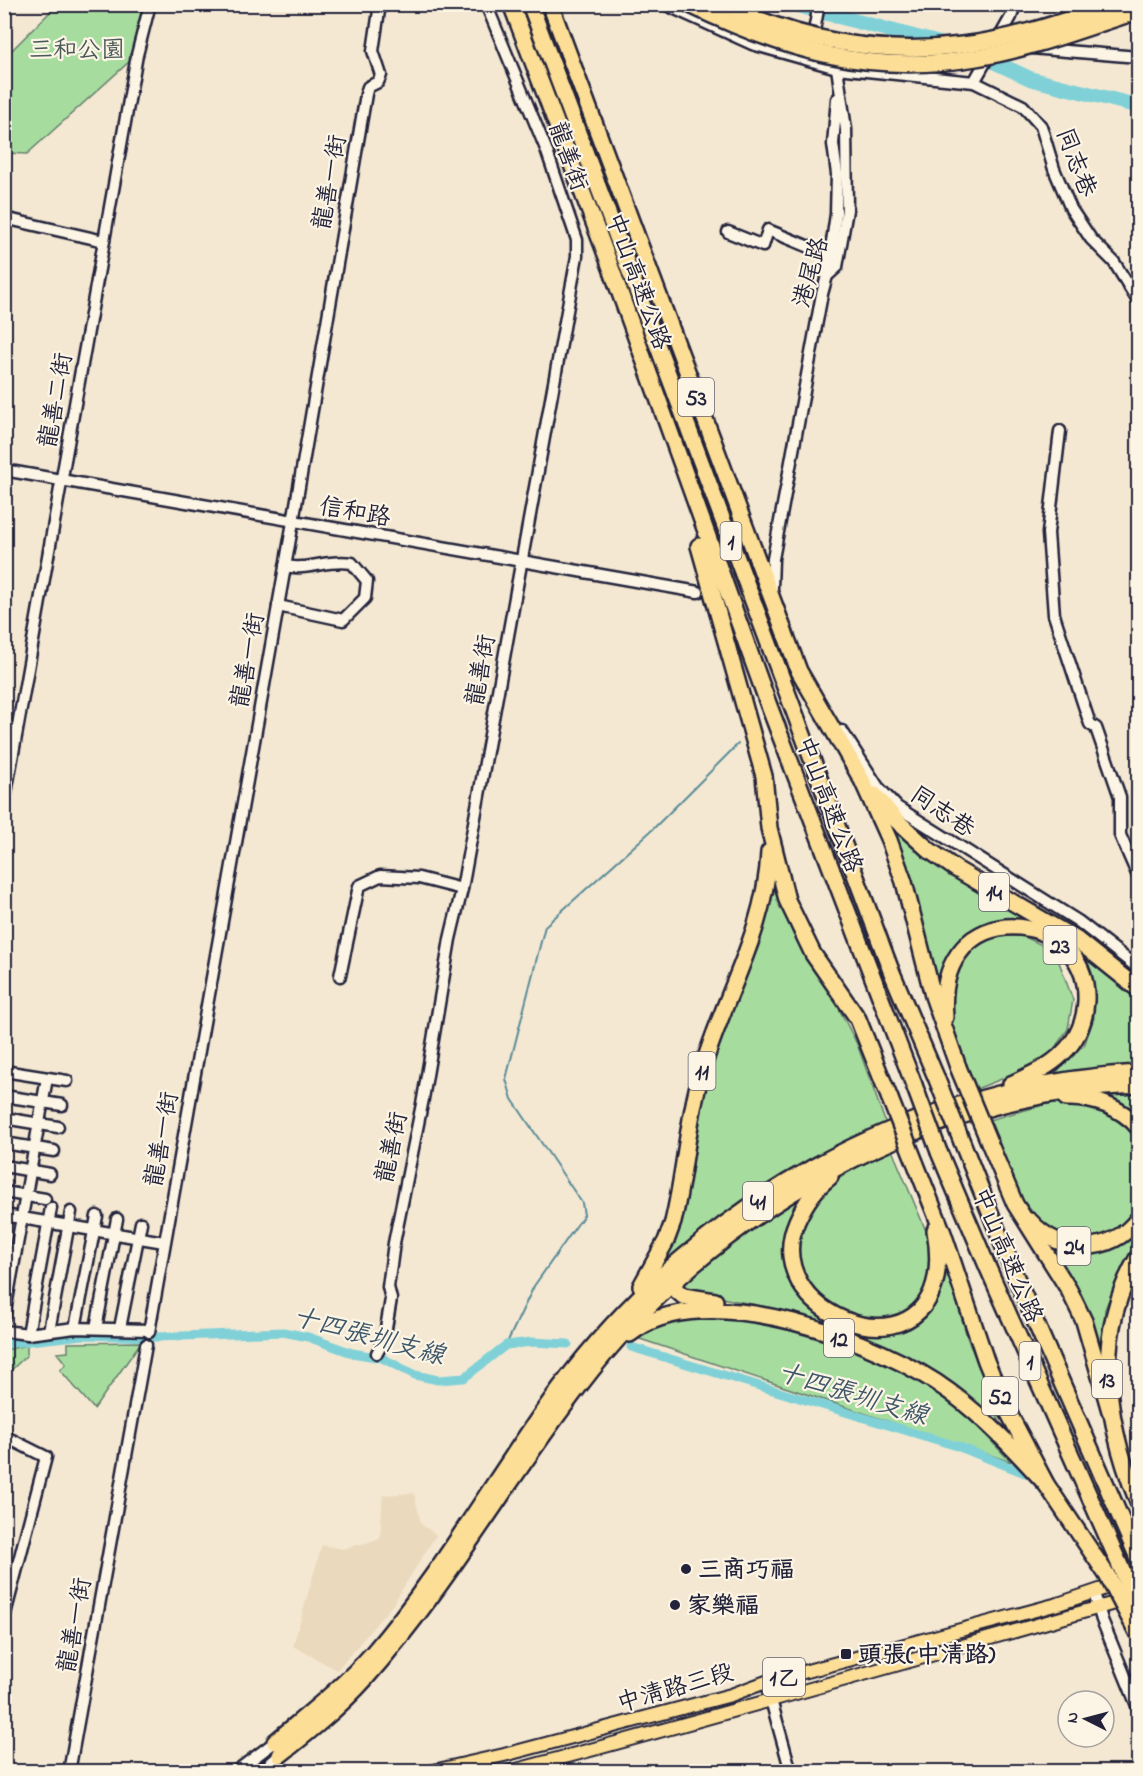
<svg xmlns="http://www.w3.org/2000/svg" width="1143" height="1776" font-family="'Indie Flower','LXGW WenKai TC',sans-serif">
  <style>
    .built { fill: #ead9bc }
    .green { fill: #a7dc9f; stroke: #647f6d; stroke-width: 1.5 }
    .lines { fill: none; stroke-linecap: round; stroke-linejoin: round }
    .stream { stroke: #5a8b99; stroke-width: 2 }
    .canal { stroke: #80d1d7; stroke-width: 9 }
    .river { stroke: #80d1d7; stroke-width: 15 }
    .minor-tunnel { stroke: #cac0b4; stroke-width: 10; stroke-dasharray: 10 5; stroke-linecap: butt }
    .minor-casing { stroke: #22223b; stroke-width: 15 }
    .major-casing { stroke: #22223b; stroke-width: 16 }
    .highway-casing { stroke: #22223b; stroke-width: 20 }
    .minor { stroke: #fcf5e5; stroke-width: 10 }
    .major { stroke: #fcde96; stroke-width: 12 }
    .highway { stroke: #fcde96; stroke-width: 15 }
    .highway-bridge-casing { stroke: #22223b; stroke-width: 20; stroke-linecap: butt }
    .highway-bridge { stroke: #fcde96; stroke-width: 15 }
    .poi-dot { fill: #22223b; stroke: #fcf5e5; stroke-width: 2 }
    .labels { text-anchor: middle; stroke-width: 4.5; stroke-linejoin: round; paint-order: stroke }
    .shield { fill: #fcf5e5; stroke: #63616e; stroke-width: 1.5 }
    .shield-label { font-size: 22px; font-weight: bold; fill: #22223b }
    .park-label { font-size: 24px; fill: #4a5a59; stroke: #fcf5e5 }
    .street-label { font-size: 24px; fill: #22223b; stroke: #fcf5e5 }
    .poi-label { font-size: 24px; font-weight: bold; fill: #22223b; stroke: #fcf5e5; text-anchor: start }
    .water-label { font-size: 26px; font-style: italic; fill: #3e576a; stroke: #fcf5e5 }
  </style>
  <rect width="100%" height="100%" fill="#f4e8d2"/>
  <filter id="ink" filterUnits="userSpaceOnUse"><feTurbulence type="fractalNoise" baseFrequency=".0167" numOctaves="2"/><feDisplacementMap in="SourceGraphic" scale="12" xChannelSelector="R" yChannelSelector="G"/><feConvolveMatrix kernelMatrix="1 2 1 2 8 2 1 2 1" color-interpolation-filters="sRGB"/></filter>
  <g filter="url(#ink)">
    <polygon class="built" points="414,1493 421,1524 436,1535 393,1604 337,1670 293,1646 322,1545 343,1549 380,1539 383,1495"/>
    <g class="green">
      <polygon points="57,5 145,5 131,60 27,154 5,153 4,58"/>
      <path d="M885,819L920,853L961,880L1033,920L1031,923C975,919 953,934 936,988Z"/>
      <polygon points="777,883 793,934 836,1003 857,1044 886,1124 769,1185 723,1217 659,1271 658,1268 673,1242 690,1180 710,1064 759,945 774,884"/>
      <polygon points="1008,936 1023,936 1044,946 1059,962 1073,1000 1068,1029 1045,1062 971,1091 948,1028 947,990 965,955 989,938"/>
      <polygon points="1088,961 1138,1000 1138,1065 1054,1075 1076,1050 1084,1046 1094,1018 1082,967 1089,969"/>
      <polygon points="1138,1092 1138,1120 1095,1097"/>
      <polygon points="1051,1103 1076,1104 1112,1113 1138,1134 1138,1201 1132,1216 1114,1231 1094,1238 1068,1238 1045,1227 1006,1180 985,1121"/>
      <polygon points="892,1150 934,1250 935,1274 921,1307 883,1326 828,1308 804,1282 797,1256 804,1214 823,1189 855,1168"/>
      <polygon points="808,1188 790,1250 818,1309 893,1330 908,1325 925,1311 936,1296 946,1262 967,1337 1000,1422 996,1424 927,1367 876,1345 824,1328 783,1310 686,1291 680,1287 734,1238"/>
      <path d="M1138,1224V1243L1125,1262L1105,1309L1102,1349H1098L1051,1247C1098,1258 1101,1251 1138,1224Z"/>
      <polygon points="671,1317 745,1317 877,1357 956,1404 1011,1462 634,1337"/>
      <polygon points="141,1342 94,1409 60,1370 66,1364 57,1353 68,1352 68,1343"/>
      <polygon points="27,1345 27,1355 5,1376 5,1350"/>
    </g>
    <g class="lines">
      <polyline class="stream" points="506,1345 534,1286 584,1215 582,1203 512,1099 506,1079 545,926 652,830 738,744"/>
      <g class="canal">
        <polyline points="4,1344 83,1335 157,1337 283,1332 308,1337 352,1353 382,1358 415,1375 438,1380 464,1378 506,1345 532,1342 568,1344"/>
        <polyline points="631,1347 957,1446 1025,1473"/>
      </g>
      <g class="river">
        <polyline points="792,4 945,45"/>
        <polyline points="977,54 1031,79 1138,106"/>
      </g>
      <polyline class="minor-tunnel" points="719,657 788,629"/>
      <g class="minor-casing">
        <g id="minor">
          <polyline points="664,4 752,44 837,68 974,82 1023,106 1041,126 1054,169 1071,209 1091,239 1114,262 1138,301"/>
          <polyline points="812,42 819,4"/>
          <polyline points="1031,48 1138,57"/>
          <polyline points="974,82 1011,17 1015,4"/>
          <polyline points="4,218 104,241"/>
          <polyline points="728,232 763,246 768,230 831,256"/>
          <polyline points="827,276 836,214 837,174 833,144 837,99"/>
          <polyline points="1060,431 1048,533 1054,615 1090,724 1096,728 1120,797 1120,835 1138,876"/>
          <polyline points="4,470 698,592"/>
          <polyline points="772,588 773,559 822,294 827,276 837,267 847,210 846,129 837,68"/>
          <path d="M278,606L343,620L365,598L367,581L352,563C325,559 309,571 285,566"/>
          <polyline points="842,731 878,787 897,807 1078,921 1138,968"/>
          <polyline points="4,804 137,55 150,4"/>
          <polyline points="340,976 359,886 380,876 419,878 462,889"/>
          <polyline points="4,1071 67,1081"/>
          <polyline points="4,1096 62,1105"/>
          <polyline points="4,1118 58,1127"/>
          <polyline points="4,1143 54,1151"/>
          <polyline points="4,1166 50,1174"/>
          <polyline points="4,1192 45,1199"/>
          <polyline points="4,1215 164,1242"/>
          <polyline points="4,1317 47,1078"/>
          <polyline points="75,1328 97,1216"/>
          <polyline points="96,1328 117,1219"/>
          <polyline points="120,1328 141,1223"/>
          <polyline points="4,1331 28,1334 75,1328 149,1330"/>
          <polyline points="49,1331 71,1212"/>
          <polyline points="149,1332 293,522 366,94 368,87 378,82 381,75 373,51 380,4"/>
          <polyline points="28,1334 51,1208"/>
          <polyline points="377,1353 384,1340 391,1299 388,1287 394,1243 423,1099 450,939 462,889 577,256 577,240 546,149 486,4"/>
          <polyline points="4,1436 46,1457 4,1618"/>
          <polyline points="1094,1593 1102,1620 1138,1708"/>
          <polyline points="766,1682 791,1772"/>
          <polyline points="69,1772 146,1345"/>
          <polyline points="235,1772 275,1742"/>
          <polyline points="260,1772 280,1755"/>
          <polyline points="554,1772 555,1760"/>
        </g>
      </g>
      <g class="major-casing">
        <g id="major">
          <polyline points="429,1772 504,1755 731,1695 766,1682 1058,1604 1138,1577"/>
          <path d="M509,1772C716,1717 922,1657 1129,1599"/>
        </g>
      </g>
      <g class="highway-casing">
        <g id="highway">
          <polyline points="511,4 607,257 769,706 914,1085"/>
          <polyline points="530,4 890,968 936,1077"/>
          <polyline points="550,4 799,671 862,780 889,840 904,882 933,996 958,1067"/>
          <polyline points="699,546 764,776 769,828 787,900 813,954 858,1019 890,1099"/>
          <polyline points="875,795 896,820 929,850 956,869 1077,940 1138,989"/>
          <path d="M945,1017C934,891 1090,908 1086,1001C1085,1021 1077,1040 1062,1054C1048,1068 1028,1076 1011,1084"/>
          <path d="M1066,1098C1093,1097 1121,1107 1138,1127"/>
          <polyline points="962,1142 1015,1275 1138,1558"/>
          <polyline points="989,1142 1015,1204 1069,1290 1084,1321 1110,1411"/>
          <polyline points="939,1152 988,1268 1122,1570"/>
          <polyline points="915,1162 943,1233 986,1361 1004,1404 1046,1484 1107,1575"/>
          <path d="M830,1177C814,1189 805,1203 797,1221C752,1324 963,1391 935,1230"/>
          <path d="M1030,1221C1060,1255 1111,1255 1138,1219"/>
          <path d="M1138,1257C1092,1335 1105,1422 1138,1502"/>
          <polyline points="662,1278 683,1296 715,1301"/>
          <path d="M641,1286L666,1241L673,1222C685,1173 687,1122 701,1074C722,999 766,932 769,852"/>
          <path d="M630,1334C704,1274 883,1342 950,1392C986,1419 1016,1451 1046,1484"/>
          <path d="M275,1742C308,1714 343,1687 372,1654C443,1572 496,1475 560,1388C697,1205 910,1085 1138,1073"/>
          <path d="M280,1755C310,1731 340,1707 365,1679C446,1588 506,1481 580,1385C711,1212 920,1093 1138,1085"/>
        </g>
      </g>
      <use href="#minor" class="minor"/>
      <use href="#major" class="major"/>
      <use href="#highway" class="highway"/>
      <g class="highway-bridge-casing">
        <g id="highway-bridge">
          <path d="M688,4C783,50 870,76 976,58C1031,49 1085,28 1138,11"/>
          <path d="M723,4C797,40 880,56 962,45C1015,39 1066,20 1116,4"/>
          <polyline points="958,1067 989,1142"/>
          <polyline points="936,1077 962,1142"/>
          <polyline points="914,1085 939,1152"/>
          <polyline points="890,1099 915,1162"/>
          <polyline points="1122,1570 1138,1608"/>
          <polyline points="1107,1575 1138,1634"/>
        </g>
      </g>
      <use href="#highway-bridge" class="highway-bridge"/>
    </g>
  </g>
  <g class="poi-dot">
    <circle cx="686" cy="1569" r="6"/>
    <circle cx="675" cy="1605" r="6"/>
    <rect x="840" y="1648" width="12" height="12" rx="3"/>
  </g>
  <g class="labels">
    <g class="shield">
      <rect x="678" y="378" width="36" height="38" rx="4.5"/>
      <rect x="720.5" y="522" width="21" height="38" rx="4.5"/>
      <rect x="979" y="873" width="30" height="38" rx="4.5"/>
      <rect x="1043.5" y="926" width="33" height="38" rx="4.5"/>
      <rect x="688.5" y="1052" width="27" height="38" rx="4.5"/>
      <rect x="743" y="1182" width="30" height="38" rx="4.5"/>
      <rect x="1057.5" y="1227" width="33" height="38" rx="4.5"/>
      <rect x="824" y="1319" width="30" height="38" rx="4.5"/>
      <rect x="1019.5" y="1342" width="21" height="38" rx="4.5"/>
      <rect x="1092" y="1360" width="30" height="38" rx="4.5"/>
      <rect x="982" y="1377" width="36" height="38" rx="4.5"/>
      <rect x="763" y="1658" width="42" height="38" rx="4.5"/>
    </g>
    <g class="shield-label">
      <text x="696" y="405">53</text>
      <text x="731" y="549">1</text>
      <text x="994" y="900">14</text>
      <text x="1060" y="953">23</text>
      <text x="702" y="1079">11</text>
      <text x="758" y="1209">41</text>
      <text x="1074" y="1254">24</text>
      <text x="839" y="1346">12</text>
      <text x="1030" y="1369">1</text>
      <text x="1107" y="1387">13</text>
      <text x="1000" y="1404">52</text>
      <text x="784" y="1685">1乙</text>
    </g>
    <g class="park-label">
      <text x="77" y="57">三和公園</text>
    </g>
    <g class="street-label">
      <text transform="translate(569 156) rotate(70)" y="8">龍善街</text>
      <text transform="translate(1077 162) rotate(69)" y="8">同志巷</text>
      <text transform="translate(329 182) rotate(-80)" y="8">龍善一街</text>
      <text transform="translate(810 272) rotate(-74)" y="8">港尾路</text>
      <text transform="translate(639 281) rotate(70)" y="8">中山高速公路</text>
      <text transform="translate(55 400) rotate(-80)" y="8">龍善二街</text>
      <text transform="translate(355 511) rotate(10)" y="8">信和路</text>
      <text transform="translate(247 660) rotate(-80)" y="8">龍善一街</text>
      <text transform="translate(480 670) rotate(-80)" y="8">龍善街</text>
      <text transform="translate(830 804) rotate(69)" y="8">中山高速公路</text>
      <text transform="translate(943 811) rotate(34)" y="8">同志巷</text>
      <text transform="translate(161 1139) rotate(-80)" y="8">龍善一街</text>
      <text transform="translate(391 1147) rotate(-78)" y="8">龍善街</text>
      <text transform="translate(1008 1255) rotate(67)" y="8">中山高速公路</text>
      <text transform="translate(74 1625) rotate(-80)" y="8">龍善一街</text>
      <text transform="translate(675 1687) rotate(-16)" y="8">中清路三段</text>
    </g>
    <g class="poi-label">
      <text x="698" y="1577">三商巧福</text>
      <text x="687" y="1613">家樂福</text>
      <text x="858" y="1662">頭張(中清路)</text>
    </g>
    <g class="water-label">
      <text transform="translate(369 1335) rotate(15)" y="9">十四張圳支線</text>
      <text transform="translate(853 1393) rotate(17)" y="9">十四張圳支線</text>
    </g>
  </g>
  <rect width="1143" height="1776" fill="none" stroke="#fcf5e5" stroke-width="24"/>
  <rect x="12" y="12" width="1119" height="1752" fill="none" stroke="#22223b" stroke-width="2" filter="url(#ink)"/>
  <g transform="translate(1086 1719) rotate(276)"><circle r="28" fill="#fcf5e5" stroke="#a5a1a1" stroke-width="1.5"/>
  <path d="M0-4.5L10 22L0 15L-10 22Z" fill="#22223b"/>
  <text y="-9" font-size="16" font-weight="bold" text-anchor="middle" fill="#22223b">N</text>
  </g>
</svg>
